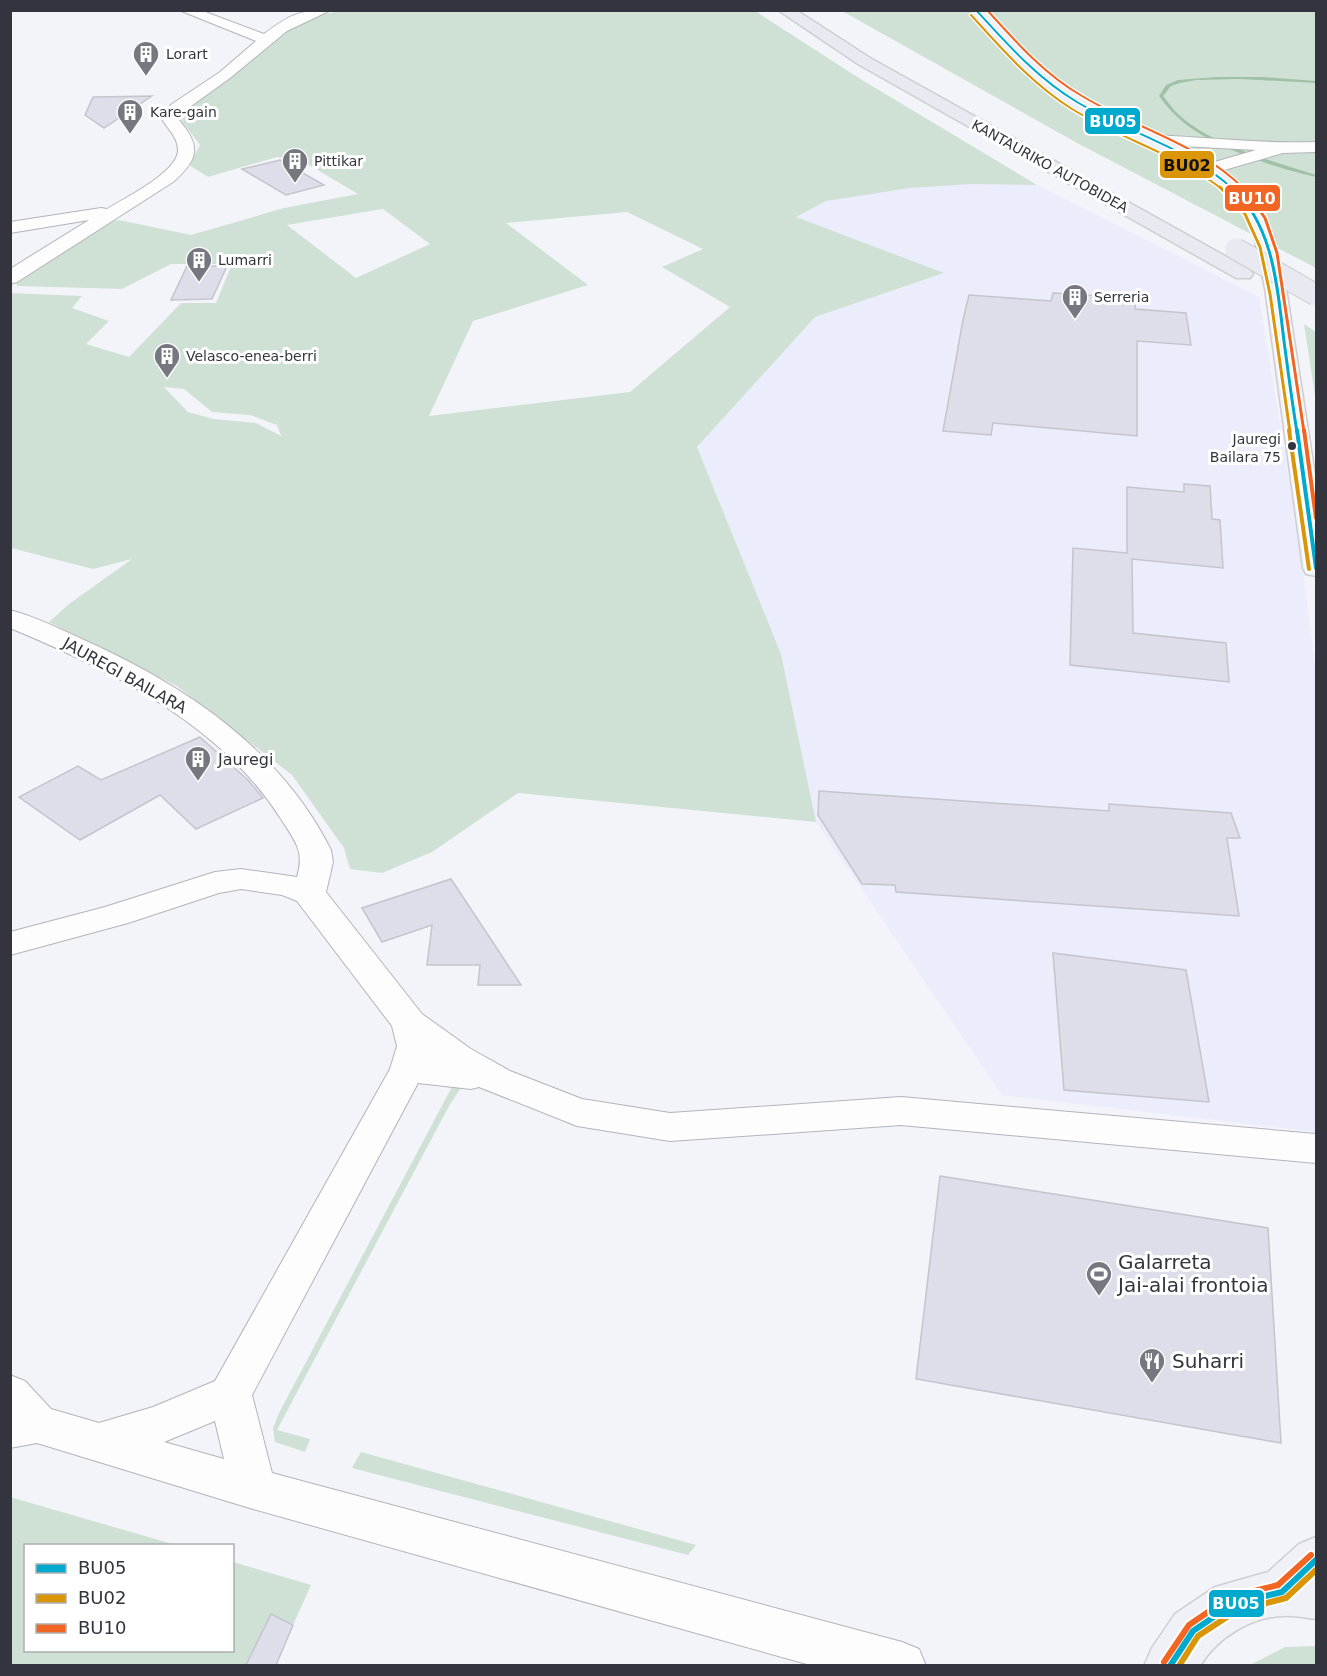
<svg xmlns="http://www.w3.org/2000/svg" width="1327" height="1676" font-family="'DejaVu Sans',sans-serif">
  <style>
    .built { fill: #ebecfc }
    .green { fill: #cfe1d5; fill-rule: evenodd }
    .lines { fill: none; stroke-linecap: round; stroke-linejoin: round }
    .stream { fill: #a0c0a8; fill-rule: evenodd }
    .building { fill: #dddee9; stroke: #c4c5cc; stroke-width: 1.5 }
    .minor-casing { stroke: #b3b4ba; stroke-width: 2 }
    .major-casing { stroke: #ceced2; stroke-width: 3 }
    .highway-casing { stroke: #ceced2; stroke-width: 3 }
    .minor { fill: #fdfdfe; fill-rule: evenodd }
    .major { fill: #f0f1f6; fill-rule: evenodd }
    .highway { fill: #e9e9f2; fill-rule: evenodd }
    .highway-bridge-casing { stroke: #ceced2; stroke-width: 23; stroke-linecap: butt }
    .highway-bridge { stroke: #e9e9f2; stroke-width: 21 }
    .bus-1-far3-casing { stroke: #fff; stroke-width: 4.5 }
    .bus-1-far2-casing { stroke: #fff; stroke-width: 6 }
    .bus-1-far1-casing { stroke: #fff; stroke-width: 8 }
    .bus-1-casing { stroke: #fff; stroke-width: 10 }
    .bus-2-far3-casing { stroke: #fff; stroke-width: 4.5 }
    .bus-2-far2-casing { stroke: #fff; stroke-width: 6 }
    .bus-2-far1-casing { stroke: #fff; stroke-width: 8 }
    .bus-2-casing { stroke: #fff; stroke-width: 10 }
    .bus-3-far3-casing { stroke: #fff; stroke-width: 4.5 }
    .bus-3-far2-casing { stroke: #fff; stroke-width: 6 }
    .bus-3-far1-casing { stroke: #fff; stroke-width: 8 }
    .bus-3-casing { stroke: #fff; stroke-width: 10 }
    .bus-1-far3 { stroke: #00a9ce; stroke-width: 2 }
    .bus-1-far2 { stroke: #00a9ce; stroke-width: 3 }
    .bus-1-far1 { stroke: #00a9ce; stroke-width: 4 }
    .bus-1 { stroke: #00a9ce; stroke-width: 6 }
    .bus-2-far3 { stroke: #da9509; stroke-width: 2 }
    .bus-2-far2 { stroke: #da9509; stroke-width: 3 }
    .bus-2-far1 { stroke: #da9509; stroke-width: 4 }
    .bus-2 { stroke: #da9509; stroke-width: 6 }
    .bus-3-far3 { stroke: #f26522; stroke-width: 2 }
    .bus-3-far2 { stroke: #f26522; stroke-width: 3 }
    .bus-3-far1 { stroke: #f26522; stroke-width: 4 }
    .bus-3 { stroke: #f26522; stroke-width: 6 }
    .bus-dot { fill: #33343d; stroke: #fff; stroke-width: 2 }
    .labels { text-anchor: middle; stroke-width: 6; stroke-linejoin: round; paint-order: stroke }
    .far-poi-label { font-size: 14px; fill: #33343d; stroke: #fff; text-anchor: start }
    .far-street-label { font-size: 14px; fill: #33343d; stroke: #fff }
    .bus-label { font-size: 14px; fill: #33343d; stroke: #fff; text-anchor: end }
    .street-label { font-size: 16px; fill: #33343d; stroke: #fff }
    .poi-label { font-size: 16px; fill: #33343d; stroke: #fff; text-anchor: start }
    .near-poi-label { font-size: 20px; fill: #33343d; stroke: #fff; text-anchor: start }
    .line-badge { stroke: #fff; stroke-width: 2 }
    .badge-label { font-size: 16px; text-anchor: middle; font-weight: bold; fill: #fff }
    .pale-badge-label { font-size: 16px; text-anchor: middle; font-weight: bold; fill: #111 }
  </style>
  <rect width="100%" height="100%" fill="#f3f4f9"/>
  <polygon class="built" points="972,184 1037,185 1259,297 1297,528 1316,672 1316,1132 1002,1095 816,822 781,654 697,447 815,317 943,274 795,217 826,201 910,188"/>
  <g class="green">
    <path d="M341,11H755L862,80L1037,185L972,184L910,188L826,201L796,217L944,273L815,317L697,447L781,654L816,822L518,793L432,852L382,873L350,869L344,848L292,775L177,686L49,622L69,604L132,559L93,569L11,548L10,293L82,296L72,308L109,321L86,344L129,357L181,303H216L232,264H171L122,289L17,286L16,280L99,225L119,220L191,235L284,208L358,194L299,159L277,157L208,177L189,165L200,145L179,117L185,109L230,78L287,30L305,18ZM383,209L430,244L356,278L287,225ZM627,212L703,249L662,267L730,307L630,392L429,416L473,321L588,285L506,223ZM164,387L184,389L212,412L250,415L277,425L281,436L256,423L214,419L188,412Z"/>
    <polygon points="842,11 1316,11 1316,268 1079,144"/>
    <polygon points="1304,324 1316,332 1316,402"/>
    <polygon points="454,1083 464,1083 449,1106 277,1430 310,1439 305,1452 275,1442 273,1428 279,1413"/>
    <polygon points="361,1452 696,1545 688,1555 352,1468"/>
    <polygon points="10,1497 176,1545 26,1546 26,1650 232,1650 233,1562 311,1585 293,1625 271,1614 246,1665 11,1665"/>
    <polygon points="1316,1646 1316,1665 1250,1665 1285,1647"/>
  </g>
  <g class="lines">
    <path class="stream" d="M1217,77H1263L1316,81V83L1240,79L1196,80L1180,83L1171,86L1163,96C1167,101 1171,106 1175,111C1210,146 1271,160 1316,175V177C1279,169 1219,149 1188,126C1176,117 1167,107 1159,96L1166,85L1178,80Z"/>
  </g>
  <g class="building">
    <polygon points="152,96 104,128 85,115 93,97"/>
    <polygon points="280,160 324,185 286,195 242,169"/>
    <polygon points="187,266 227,266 212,299 171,300"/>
    <polygon points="1053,293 1136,298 1135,309 1186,313 1191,345 1137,341 1137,436 993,423 991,435 943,431 963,320 969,295 1051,301"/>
    <polygon points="1184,484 1210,486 1212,519 1220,520 1223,568 1132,559 1133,633 1226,643 1229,682 1070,665 1073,548 1127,553 1127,487 1184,492"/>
    <polygon points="200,737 248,780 263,798 196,829 160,795 80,840 19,797 78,766 101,780"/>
    <polygon points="819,791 1109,811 1109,804 1231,813 1240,838 1227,838 1239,916 896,892 895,885 862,884 818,815"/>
    <polygon points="451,879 494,944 521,985 478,985 480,965 427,965 432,925 382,942 362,908"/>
    <polygon points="1053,953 1186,970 1209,1102 1064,1090"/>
    <polygon points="940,1176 1268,1228 1281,1443 916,1379"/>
    <polygon points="271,1614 293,1625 276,1665 246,1665"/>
  </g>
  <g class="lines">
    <g class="minor-casing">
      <g id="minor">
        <path d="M179,10H200L264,34C289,15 299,10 331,10L287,31L230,78L180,114L179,120C202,147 198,160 173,182L17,282L10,284V269L89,220L10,233V222L101,208L107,209C125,198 178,172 178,150C178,138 169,130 163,121L164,113L172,104L220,72L256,41Z"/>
        <path d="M1151,135C1206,137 1261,144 1316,142V152L1283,153L1207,175L1201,174L1198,170L1201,166L1256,150L1145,144L1143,140L1145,136Z"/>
        <path d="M10,610C37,617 62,630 86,641C186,686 281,750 331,850L333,862L326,892L422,1014L471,1049L510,1071L582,1099L670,1113L901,1097L1316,1134V1163L901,1125L670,1141L577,1126L479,1087L471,1089L418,1083L252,1395L272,1473L902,1642L919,1649L926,1666H814L253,1509L37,1443L10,1448V1375L25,1381L51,1409L99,1423L153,1407L215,1381L390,1069L397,1046L392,1026L297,901L282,895L241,889L219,893L128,923L10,955V932L105,907L215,872L241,869L297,877C305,851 295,841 281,819C221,724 111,670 10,628ZM215,1421L224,1459L164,1442Z"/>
      </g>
    </g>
    <g class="major-casing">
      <g id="major">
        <polygon points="969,10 985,10 1029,56 1068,89 1100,109 1181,146 1218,168 1246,191 1264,214 1274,236 1286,288 1316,482 1316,576 1306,574 1303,568 1265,288 1254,236 1245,214 1221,188 1187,164 1088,116 1056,96 1017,63"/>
        <path d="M1316,1537V1619C1306,1618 1294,1615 1283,1616C1250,1617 1217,1638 1200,1666H1144L1152,1648L1175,1614L1215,1587L1268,1572L1299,1544Z"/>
      </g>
    </g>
    <g class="highway-casing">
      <polygon id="highway" points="778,10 796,10 870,58 1250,270 1253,274 1250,278 1236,278 858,64"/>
    </g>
    <use href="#minor" class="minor"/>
    <use href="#major" class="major"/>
    <use href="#highway" class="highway"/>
    <g class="highway-bridge-casing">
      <polyline id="highway-bridge" points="1236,249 1316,295"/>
    </g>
    <use href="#highway-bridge" class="highway-bridge"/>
    <g class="bus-1-far3-casing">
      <path id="bus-1-far3" d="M976,10C1007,44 1038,79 1077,102C1128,133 1189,148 1233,189"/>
    </g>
    <g class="bus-1-far2-casing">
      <path id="bus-1-far2" d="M1232,187C1274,227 1277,286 1284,341C1288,371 1292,402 1297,432"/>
    </g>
    <g class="bus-1-far1-casing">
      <polyline id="bus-1-far1" points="1297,430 1316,568"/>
    </g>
    <g class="bus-1-casing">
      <polyline id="bus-1" points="1170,1666 1193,1631 1233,1604 1282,1592 1316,1560"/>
    </g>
    <g class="bus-2-far3-casing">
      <path id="bus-2-far3" d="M971,15C1002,49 1032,84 1072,109C1121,139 1176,154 1222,189"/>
    </g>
    <g class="bus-2-far2-casing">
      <polyline id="bus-2-far2" points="1220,187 1245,214 1260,247 1270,294 1290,432"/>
    </g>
    <g class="bus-2-far1-casing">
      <polyline id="bus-2-far1" points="1289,430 1309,569"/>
    </g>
    <g class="bus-2-casing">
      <polyline id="bus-2" points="1179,1666 1198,1636 1236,1611 1286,1598 1316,1570"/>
    </g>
    <g class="bus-3-far3-casing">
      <path id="bus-3-far3" d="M987,10C1016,42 1044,74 1082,96C1135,128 1200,144 1244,189"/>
    </g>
    <g class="bus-3-far2-casing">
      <polyline id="bus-3-far2" points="1243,187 1265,218 1277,253 1304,432"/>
    </g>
    <g class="bus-3-far1-casing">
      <polyline id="bus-3-far1" points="1304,430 1316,518"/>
    </g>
    <g class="bus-3-casing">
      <polyline id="bus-3" points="1164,1662 1189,1625 1230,1597 1278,1585 1311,1555"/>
    </g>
    <use href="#bus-1-far3" class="bus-1-far3"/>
    <use href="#bus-1-far2" class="bus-1-far2"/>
    <use href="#bus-1-far1" class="bus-1-far1"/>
    <use href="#bus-1" class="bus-1"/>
    <use href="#bus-2-far3" class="bus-2-far3"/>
    <use href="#bus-2-far2" class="bus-2-far2"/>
    <use href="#bus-2-far1" class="bus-2-far1"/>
    <use href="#bus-2" class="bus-2"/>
    <use href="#bus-3-far3" class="bus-3-far3"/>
    <use href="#bus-3-far2" class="bus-3-far2"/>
    <use href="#bus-3-far1" class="bus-3-far1"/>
    <use href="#bus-3" class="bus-3"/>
  </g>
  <defs>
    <g id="building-pin" transform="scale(1.35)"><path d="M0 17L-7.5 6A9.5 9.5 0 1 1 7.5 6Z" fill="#76777f" stroke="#fff"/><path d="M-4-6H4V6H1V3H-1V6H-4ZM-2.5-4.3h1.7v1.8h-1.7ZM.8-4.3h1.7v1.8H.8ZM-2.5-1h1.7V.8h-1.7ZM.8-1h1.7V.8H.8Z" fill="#fff"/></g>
    <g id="stadium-pin" transform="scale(1.35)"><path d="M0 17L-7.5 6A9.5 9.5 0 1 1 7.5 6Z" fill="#76777f" stroke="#fff"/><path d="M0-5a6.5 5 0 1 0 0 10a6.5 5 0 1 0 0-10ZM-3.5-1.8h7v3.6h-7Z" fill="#fff"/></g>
    <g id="restaurant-pin" transform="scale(1.35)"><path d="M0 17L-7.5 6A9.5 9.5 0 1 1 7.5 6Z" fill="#76777f" stroke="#fff"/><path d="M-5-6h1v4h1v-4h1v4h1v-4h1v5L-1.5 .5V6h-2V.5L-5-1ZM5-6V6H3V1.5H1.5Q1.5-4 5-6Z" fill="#fff"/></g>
  </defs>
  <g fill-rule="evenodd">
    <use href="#building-pin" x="146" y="54"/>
    <use href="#building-pin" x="130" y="112"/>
    <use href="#building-pin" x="295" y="161"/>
    <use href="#building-pin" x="199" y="260"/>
    <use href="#building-pin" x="1075" y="297"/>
    <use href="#building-pin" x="167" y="356"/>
    <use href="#building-pin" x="198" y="759"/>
    <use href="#stadium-pin" x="1099" y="1274"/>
    <use href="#restaurant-pin" x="1152" y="1361"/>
  </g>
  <circle class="bus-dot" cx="1292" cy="446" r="5"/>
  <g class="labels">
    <g class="far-poi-label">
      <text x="166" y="59">Lorart</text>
      <text x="150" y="117">Kare-gain</text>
      <text x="314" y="166">Pittikar</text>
      <text x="218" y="265">Lumarri</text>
      <text x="1094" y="302">Serreria</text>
      <text x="186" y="361">Velasco-enea-berri</text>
    </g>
    <g class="far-street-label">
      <text transform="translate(1050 166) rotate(29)" y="5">KANTAURIKO AUTOBIDEA</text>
    </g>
    <g class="bus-label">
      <text x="1281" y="444">Jauregi<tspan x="1281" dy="18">Bailara 75</tspan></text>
    </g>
    <g class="street-label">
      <text transform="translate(125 675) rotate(29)" y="6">JAUREGI BAILARA</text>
    </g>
    <g class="poi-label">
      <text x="218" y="765">Jauregi</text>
    </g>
    <g class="near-poi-label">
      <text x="1118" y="1269">Galarreta<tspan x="1118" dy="23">Jai-alai frontoia</tspan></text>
      <text x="1172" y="1368">Suharri</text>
    </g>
  </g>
  <g class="line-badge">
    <rect x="1084" y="107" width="57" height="28" rx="6" fill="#00a9ce"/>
    <rect x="1159" y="150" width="56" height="29" rx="6" fill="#da9509"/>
    <rect x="1224" y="184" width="57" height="28" rx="6" fill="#f26522"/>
    <rect x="1208" y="1589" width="57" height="29" rx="6" fill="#00a9ce"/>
  </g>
  <g class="badge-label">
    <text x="1113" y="127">BU05</text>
    <text x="1252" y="204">BU10</text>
    <text x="1236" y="1609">BU05</text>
  </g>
  <g class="pale-badge-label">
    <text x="1187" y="171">BU02</text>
  </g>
  <rect width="1327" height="1676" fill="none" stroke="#33343d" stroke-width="24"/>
  <rect x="24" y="1544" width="210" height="108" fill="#ffffff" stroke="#adaeb1" stroke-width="1.5"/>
  <rect x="36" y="1564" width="30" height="9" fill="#00a9ce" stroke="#adaeb1" stroke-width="1.5"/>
  <text x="78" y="1574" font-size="18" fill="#33343d">BU05</text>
  <rect x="36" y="1594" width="30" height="9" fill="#da9509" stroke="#adaeb1" stroke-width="1.5"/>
  <text x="78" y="1604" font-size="18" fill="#33343d">BU02</text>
  <rect x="36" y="1624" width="30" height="9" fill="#f26522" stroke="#adaeb1" stroke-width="1.5"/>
  <text x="78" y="1634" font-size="18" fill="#33343d">BU10</text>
</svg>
